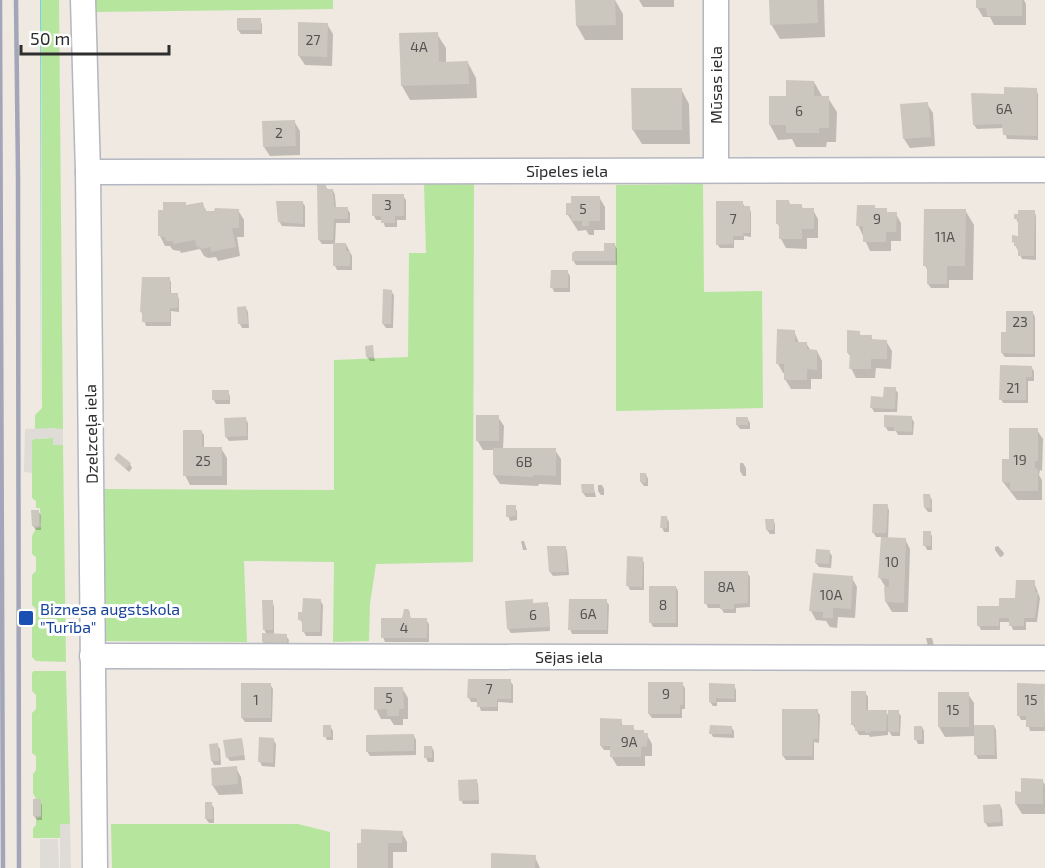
<svg xmlns="http://www.w3.org/2000/svg" width="1045" height="868" font-family="'Exo 2',sans-serif">
  <style>
    .green { fill: #b6e59e }
    .plaza { fill: #dfdcd8 }
    .water { fill: #75cff0 }
    .shadow { fill: #0003 }
    .building { fill: #cbc7bf }
    .lines { fill: none; stroke-linecap: round; stroke-linejoin: round }
    .minor-casing { stroke: #b4b7c1; stroke-width: 27 }
    .minor { stroke: #fff; stroke-width: 24 }
    .rail { stroke: #a3a6b8; stroke-width: 4.5 }
    .transit-dot { fill: #1a4fb4; stroke: #fff; stroke-width: 2 }
    .labels { text-anchor: middle; stroke-width: 6; stroke-linejoin: round; paint-order: stroke }
    .number-label { font-size: 14px; fill: #555452 }
    .street-label { font-size: 16px; fill: #2e2e2e; stroke: #fff }
    .transit-label { font-size: 16px; fill: #164399; stroke: #fff; text-anchor: start }
  </style>
  <rect width="100%" height="100%" fill="#efe9e1"/>
  <g class="green">
    <polygon points="41,0 59,0 63,429 35,429 35,415 42,408"/>
    <polygon points="94,0 333,0 333,9 94,12"/>
    <polygon points="424,184 474,184 473,562 376,564 370,604 369,641 333,642 334,562 244,561 247,642 105,641 101,489 334,490 334,360 408,357 409,253 426,253"/>
    <polygon points="703,184 704,292 762,291 763,408 616,411 616,185"/>
    <polygon points="53,438 53,445 63,445 66,662 36,661 32,657 32,627 36,623 36,609 32,605 32,575 36,571 36,557 32,554 32,536 36,528 41,527 40,508 36,508 36,501 32,498 32,440 34,439"/>
    <polygon points="34,671 66,671 70,824 60,824 60,838 33,838 33,828 36,825 36,818 41,817 41,799 36,799 33,793 33,774 36,770 36,756 32,753 32,713 36,709 36,695 32,691 32,673"/>
    <polygon points="111,824 298,824 330,832 330,868 112,868"/>
  </g>
  <g class="plaza">
    <polygon points="53,428 63,429 63,445 53,445 53,438 34,439 32,441 32,473 24,472 25,429"/>
    <polygon points="60,824 70,824 71,868 60,868"/>
    <polygon points="40,839 58,839 59,868 40,868"/>
  </g>
  <polygon class="water" points="40,0 41,0 41,409"/>
  <g class="shadow">
    <polygon points="577,0 615,0 623,14 623,40 585,40 577,26"/>
    <polygon points="639,0 674,0 674,7 643,7"/>
    <polygon points="770,0 824,0 825,37 780,39 771,24"/>
    <polygon points="978,0 1024,0 1026,4 1026,25 994,25 990,17 983,17 977,7"/>
    <polygon points="260,20 262,24 262,34 241,34 238,30"/>
    <polygon points="327,24 333,34 332,66 305,65 299,56"/>
    <polygon points="437,34 446,48 446,64 468,63 476,78 477,98 410,100 402,86"/>
    <polygon points="814,82 823,98 828,98 837,112 836,142 827,142 826,147 796,147 792,139 778,140 770,125 787,98"/>
    <polygon points="681,89 689,104 690,144 642,144 633,130"/>
    <polygon points="1036,89 1038,94 1038,140 1007,139 1004,128 977,129 974,125 1005,96"/>
    <polygon points="927,104 933,113 935,146 910,148 904,139"/>
    <polygon points="294,121 300,131 300,155 270,156 264,147"/>
    <polygon points="325,185 328,190 333,190 335,195 336,208 347,208 350,213 350,223 336,223 335,244 322,244 319,240"/>
    <polygon points="403,196 406,200 406,220 397,220 397,227 385,227 383,220 376,220 374,216"/>
    <polygon points="599,197 605,207 605,230 594,230 594,235 589,235 586,230 578,231 568,215 568,205"/>
    <polygon points="302,202 305,206 305,227 282,226 279,221"/>
    <polygon points="742,202 745,207 749,207 751,212 751,237 744,236 744,240 734,240 734,248 720,248 717,244"/>
    <polygon points="789,202 791,205 801,205 804,210 813,210 818,219 818,238 807,238 807,249 786,248 781,239 781,229 777,223"/>
    <polygon points="202,204 207,212 238,210 244,220 244,237 237,237 240,256 218,261 216,257 208,258 204,256 200,249 181,253 180,251 173,250 170,246 165,246 160,236 187,206"/>
    <polygon points="876,209 886,209 888,214 896,214 901,223 901,241 891,241 891,251 870,251 858,225"/>
    <polygon points="965,210 974,225 973,280 949,280 949,288 931,288 928,284 928,272 925,265"/>
    <polygon points="1034,211 1036,216 1036,260 1022,259 1014,242 1014,237 1019,237 1018,223 1016,218"/>
    <polygon points="346,244 352,256 352,270 337,270 335,266"/>
    <polygon points="615,245 617,249 617,265 576,265 573,260 606,253"/>
    <polygon points="567,271 570,276 570,292 554,292 552,287"/>
    <polygon points="169,278 171,282 171,295 177,294 179,299 179,312 171,311 171,326 146,326 141,311"/>
    <polygon points="391,291 394,295 393,328 386,328 383,324"/>
    <polygon points="246,308 248,312 249,328 242,328 240,324"/>
    <polygon points="1033,313 1035,317 1035,357 1005,357 1002,353 1007,334"/>
    <polygon points="794,331 799,343 806,343 811,351 817,351 822,361 822,379 811,379 811,389 791,389 785,379 785,373 783,373 778,364"/>
    <polygon points="859,332 861,336 871,336 873,341 886,341 892,351 891,369 876,368 875,378 856,378 851,368 851,357 848,353"/>
    <polygon points="372,347 375,361 370,361 367,357"/>
    <polygon points="1031,367 1034,371 1034,381 1028,381 1028,403 1003,403 1001,399"/>
    <polygon points="895,389 898,393 897,412 874,412 872,408"/>
    <polygon points="228,392 230,396 230,404 216,404 213,399"/>
    <polygon points="498,417 504,426 503,450 555,450 561,459 561,485 539,484 538,486 500,484 494,475 494,450 483,450 477,440"/>
    <polygon points="911,417 914,422 913,435 898,435 896,431 888,431 885,426"/>
    <polygon points="245,418 248,423 248,440 229,441 226,437"/>
    <polygon points="747,418 750,423 750,429 740,429 737,425"/>
    <polygon points="1037,430 1043,439 1042,471 1040,470 1039,475 1042,480 1042,500 1017,500 1003,482 1010,461"/>
    <polygon points="201,431 204,435 204,448 221,448 227,458 227,485 190,485 185,475"/>
    <polygon points="115,459 130,464 132,468 129,472"/>
    <polygon points="740,463 743,463 746,468 746,476 743,476 740,471"/>
    <polygon points="646,474 648,479 648,486 644,486 641,482"/>
    <polygon points="593,485 596,497 586,497 583,493"/>
    <polygon points="598,485 602,485 604,489 604,495 601,495 598,491"/>
    <polygon points="930,496 932,500 932,512 928,512 925,508"/>
    <polygon points="887,506 889,510 888,539 905,539 910,549 908,612 892,612 886,602 886,588 880,578 883,537 876,537 873,532"/>
    <polygon points="515,507 517,511 517,520 510,521 508,516"/>
    <polygon points="38,511 41,515 41,530 36,530 33,526"/>
    <polygon points="667,518 669,522 669,532 664,532 662,527"/>
    <polygon points="773,520 775,524 775,534 770,534 767,530"/>
    <polygon points="930,532 932,536 932,550 927,550 925,546"/>
    <polygon points="521,541 524,541 527,550 523,550"/>
    <polygon points="998,546 1004,553 1003,556 1000,557 995,550 995,547"/>
    <polygon points="565,547 567,551 569,575 553,576 550,572 549,548"/>
    <polygon points="829,551 832,556 831,568 819,567 816,563"/>
    <polygon points="642,558 644,563 644,590 630,590 628,586"/>
    <polygon points="747,572 750,577 750,607 736,608 736,613 724,613 721,608 708,608 706,603"/>
    <polygon points="852,578 857,587 855,618 838,617 837,628 830,627 826,621 816,620 811,611"/>
    <polygon points="1034,582 1040,598 1037,622 1026,622 1026,630 1013,630 1010,622 1000,622 1000,630 981,630 979,626 1000,608 1017,599"/>
    <polygon points="651,587 676,587 678,591 678,627 653,627 651,623"/>
    <polygon points="320,600 323,605 322,636 306,636 304,632 304,624 299,619"/>
    <polygon points="532,601 534,604 547,604 549,608 550,631 511,633 508,629 507,602"/>
    <polygon points="606,601 609,605 608,634 572,634 570,629"/>
    <polygon points="272,602 274,606 274,635 286,636 289,640 288,647 266,646 263,642 267,635 264,629"/>
    <polygon points="404,611 410,615 411,620 426,620 429,624 429,642 385,642 383,637 403,620"/>
    <polygon points="926,638 932,638 934,646 928,646"/>
    <polygon points="510,681 513,685 513,703 498,702 498,711 481,711 478,702 471,702 469,698"/>
    <polygon points="270,684 273,689 272,722 245,722 242,718"/>
    <polygon points="682,684 685,688 685,709 682,709 682,718 652,718 649,714"/>
    <polygon points="734,685 736,690 736,702 717,702 717,706 713,706 710,702"/>
    <polygon points="1044,685 1045,731 1030,731 1027,720 1021,720 1019,716"/>
    <polygon points="402,688 408,698 408,719 403,719 403,725 394,725 390,719 381,719 376,709"/>
    <polygon points="865,692 868,697 868,712 886,712 890,718 898,712 901,716 900,736 892,736 888,730 888,735 870,737 869,735 859,735 853,725"/>
    <polygon points="939,694 968,694 974,703 974,726 994,726 996,730 997,759 978,759 976,755 976,736 945,737 939,727"/>
    <polygon points="817,711 820,715 819,743 814,742 814,760 786,760 783,756"/>
    <polygon points="621,720 623,727 633,727 635,731 647,735 652,744 652,756 645,756 645,766 617,766 611,756 612,750 604,750 601,746"/>
    <polygon points="330,726 333,731 333,740 327,740 325,736"/>
    <polygon points="731,727 734,731 734,738 713,737 711,733"/>
    <polygon points="922,727 924,731 924,744 918,744 916,740"/>
    <polygon points="414,736 416,740 416,755 370,756 367,751"/>
    <polygon points="241,739 243,744 245,760 230,761 227,757"/>
    <polygon points="273,739 276,744 275,767 262,766 260,762"/>
    <polygon points="211,745 217,745 220,749 221,765 214,765 212,761"/>
    <polygon points="432,747 434,752 434,762 428,762 426,758"/>
    <polygon points="236,768 241,777 243,794 219,795 213,786"/>
    <polygon points="476,780 478,784 479,804 463,804 461,800"/>
    <polygon points="1042,780 1045,785 1045,814 1022,814 1016,804 1023,793"/>
    <polygon points="40,801 42,805 42,820 37,820 34,816"/>
    <polygon points="211,804 214,808 214,823 209,823 206,819"/>
    <polygon points="1000,805 1002,810 1003,826 988,827 985,822"/>
    <polygon points="402,833 407,842 407,852 393,852 393,868 359,868 359,845"/>
    <polygon points="535,857 540,868 492,868"/>
  </g>
  <g class="building">
    <polygon points="575,0 615,0 616,25 576,26"/>
    <polygon points="769,0 817,0 818,23 770,25"/>
    <polygon points="976,0 1022,0 1022,16 987,16 986,8 976,8"/>
    <rect x="237" y="18" width="24" height="12"/>
    <polygon points="298,22 328,23 327,57 298,56"/>
    <polygon points="438,32 439,62 468,61 469,84 401,86 399,33"/>
    <polygon points="786,80 814,81 814,96 829,96 829,128 819,128 819,133 786,133 786,125 769,125 769,96 786,96"/>
    <polygon points="1004,87 1037,88 1037,136 1003,135 1002,124 973,125 971,93 1004,94"/>
    <polygon points="631,88 682,88 682,130 632,130"/>
    <polygon points="928,102 931,137 903,139 900,104"/>
    <polygon points="295,120 296,146 263,147 262,121"/>
    <polygon points="317,184 326,184 326,189 333,189 334,207 348,207 348,219 334,219 333,240 318,240"/>
    <polygon points="372,194 404,194 404,216 395,216 395,223 381,223 381,216 372,216"/>
    <polygon points="571,196 600,196 600,221 589,221 589,226 582,226 582,221 571,221 571,215 566,215 566,203 571,203"/>
    <polygon points="776,200 789,200 789,204 802,204 802,208 814,208 814,229 802,229 802,239 779,239 779,224 776,224"/>
    <polygon points="276,201 303,201 303,224 278,222"/>
    <polygon points="716,201 743,201 743,206 750,206 750,233 743,233 743,236 733,236 733,244 716,245"/>
    <polygon points="163,202 186,202 186,205 203,202 205,211 214,211 215,208 239,209 239,228 232,228 236,247 211,252 210,247 202,249 196,246 195,240 174,244 173,241 166,241 165,237 158,236 158,210 163,210"/>
    <polygon points="857,205 875,205 875,208 887,208 887,212 897,212 896,232 886,232 886,242 863,242 863,226 856,226"/>
    <polygon points="924,209 966,209 965,266 947,266 947,284 927,284 927,266 923,266"/>
    <polygon points="1018,210 1035,210 1034,256 1018,256 1018,246 1014,246 1014,242 1012,243 1012,235 1018,236 1018,219 1014,219 1014,214 1018,214"/>
    <polygon points="333,243 346,243 346,251 350,251 350,266 333,266"/>
    <polygon points="604,243 615,243 615,261 572,261 572,253 575,251 604,251"/>
    <polygon points="551,270 568,270 568,288 550,288"/>
    <polygon points="142,277 170,277 170,293 178,293 178,308 170,308 170,322 142,322 142,312 140,312"/>
    <polygon points="383,289 392,290 391,324 382,324"/>
    <polygon points="246,306 248,324 238,324 237,307"/>
    <polygon points="1006,311 1033,311 1033,354 1001,353 1001,332 1006,332"/>
    <polygon points="777,329 795,330 795,342 807,342 807,349 817,350 817,370 807,369 807,380 784,380 784,364 776,364"/>
    <polygon points="847,330 860,331 860,335 872,335 871,339 887,340 887,359 871,359 871,369 849,369 850,353 847,353"/>
    <polygon points="373,345 374,357 366,357 365,346"/>
    <polygon points="1000,365 1032,366 1032,377 1026,377 1026,400 999,400"/>
    <polygon points="884,387 896,387 895,409 870,408 871,396 883,397"/>
    <rect x="212" y="390" width="17" height="10"/>
    <rect x="476" y="415" width="23" height="26"/>
    <polygon points="884,415 912,416 912,432 894,431 894,427 884,427"/>
    <polygon points="246,417 247,436 225,437 224,418"/>
    <rect x="736" y="417" width="12" height="8"/>
    <polygon points="1009,428 1038,428 1038,461 1035,461 1035,469 1038,469 1038,491 1010,491 1010,483 1002,482 1002,459 1009,459"/>
    <polygon points="183,430 202,430 202,447 222,447 222,476 183,476"/>
    <polygon points="493,448 556,448 556,476 534,475 532,477 493,475"/>
    <polygon points="118,453 131,463 126,469 114,459"/>
    <polygon points="640,473 646,473 646,483 640,482"/>
    <polygon points="581,484 594,484 594,493 582,493"/>
    <polygon points="923,494 930,494 931,508 924,508"/>
    <polygon points="873,504 888,504 886,533 872,533"/>
    <polygon points="506,505 516,505 516,516 506,517"/>
    <polygon points="31,510 39,510 39,526 32,526"/>
    <polygon points="661,516 667,516 667,528 660,528"/>
    <polygon points="765,519 774,519 774,530 766,530"/>
    <rect x="923" y="531" width="8" height="15"/>
    <polygon points="881,537 906,538 904,603 885,602 884,587 889,587 889,579 878,578"/>
    <polygon points="547,546 566,546 567,572 549,572"/>
    <polygon points="816,549 830,550 829,564 815,563"/>
    <polygon points="627,556 643,557 642,587 626,586"/>
    <polygon points="704,571 748,571 748,603 734,604 734,609 720,609 720,604 704,604"/>
    <polygon points="813,573 853,576 851,609 833,608 833,618 823,618 823,612 809,611"/>
    <polygon points="1016,580 1035,580 1035,592 1038,592 1035,618 1024,618 1024,626 1009,626 1009,618 999,618 999,626 977,626 977,606 999,606 999,598 1015,598"/>
    <rect x="649" y="586" width="27" height="37"/>
    <polygon points="303,598 321,599 320,632 302,632 302,620 298,620 298,612 302,612"/>
    <polygon points="533,599 533,603 548,602 549,627 507,629 505,601"/>
    <polygon points="569,599 607,599 607,630 568,630"/>
    <polygon points="262,600 273,600 273,630 263,630"/>
    <polygon points="404,609 408,609 410,612 410,618 427,618 427,638 381,638 381,618 402,618"/>
    <polygon points="262,633 287,634 287,644 262,642"/>
    <polygon points="468,679 511,679 511,699 497,699 497,707 477,707 477,698 467,698"/>
    <polygon points="648,682 683,682 683,705 680,705 680,714 648,714"/>
    <rect x="241" y="683" width="30" height="35"/>
    <polygon points="709,683 735,684 734,699 716,698 716,703 709,702"/>
    <polygon points="1017,683 1045,684 1044,727 1026,727 1026,716 1017,716"/>
    <polygon points="374,687 403,687 404,709 399,709 399,716 387,716 387,709 374,710"/>
    <polygon points="851,691 866,691 866,710 887,710 886,731 872,731 866,734 865,731 855,731 855,725 851,725"/>
    <rect x="938" y="692" width="31" height="35"/>
    <polygon points="782,709 818,709 818,739 813,739 812,756 782,756"/>
    <rect x="888" y="710" width="11" height="22"/>
    <polygon points="600,718 622,719 621,725 634,725 633,730 644,730 644,733 648,733 647,746 641,747 641,757 610,757 610,746 600,746"/>
    <rect x="323" y="725" width="8" height="12"/>
    <polygon points="710,725 732,726 732,734 709,734"/>
    <polygon points="974,725 994,725 995,755 974,755"/>
    <rect x="914" y="726" width="8" height="14"/>
    <polygon points="410,734 414,734 414,751 366,752 366,735"/>
    <polygon points="259,737 274,738 273,763 258,762"/>
    <polygon points="242,738 244,755 226,758 223,740"/>
    <polygon points="218,743 219,761 211,761 209,744"/>
    <rect x="424" y="746" width="8" height="12"/>
    <polygon points="237,766 238,784 212,786 211,768"/>
    <polygon points="1021,778 1043,779 1043,804 1015,804 1015,791 1021,792"/>
    <polygon points="477,779 478,800 459,801 458,780"/>
    <rect x="33" y="799" width="8" height="17"/>
    <polygon points="205,802 212,802 213,819 205,819"/>
    <polygon points="1000,804 1001,822 984,823 983,805"/>
    <polygon points="361,829 403,831 402,843 388,843 388,868 357,868 357,843 361,843"/>
    <polygon points="491,853 536,855 535,868 491,868"/>
  </g>
  <g class="lines">
    <g class="minor-casing">
      <g id="minor">
        <polyline points="83,0 88,172 95,868"/>
        <polyline points="716,0 716,170"/>
        <polyline points="88,172 1045,170"/>
        <polyline points="92,656 1045,658"/>
      </g>
    </g>
    <use href="#minor" class="minor"/>
    <g class="rail">
      <polyline points="0,0 3,868"/>
      <polyline points="16,0 18,176 19,868"/>
    </g>
  </g>
  <rect class="transit-dot" x="18" y="610" width="16" height="16" rx="3"/>
  <g class="labels">
    <g class="number-label">
      <text x="313" y="45">27</text>
      <text x="419" y="52">4A</text>
      <text x="1004" y="114">6A</text>
      <text x="799" y="116">6</text>
      <text x="279" y="138">2</text>
      <text x="388" y="210">3</text>
      <text x="583" y="214">5</text>
      <text x="733" y="224">7</text>
      <text x="877" y="224">9</text>
      <text x="945" y="242">11A</text>
      <text x="1020" y="327">23</text>
      <text x="1013" y="393">21</text>
      <text x="1020" y="465">19</text>
      <text x="203" y="466">25</text>
      <text x="524" y="467">6B</text>
      <text x="892" y="567">10</text>
      <text x="726" y="592">8A</text>
      <text x="831" y="600">10A</text>
      <text x="663" y="610">8</text>
      <text x="588" y="619">6A</text>
      <text x="533" y="620">6</text>
      <text x="404" y="633">4</text>
      <text x="489" y="694">7</text>
      <text x="666" y="699">9</text>
      <text x="389" y="703">5</text>
      <text x="256" y="705">1</text>
      <text x="1031" y="705">15</text>
      <text x="953" y="715">15</text>
      <text x="629" y="747">9A</text>
    </g>
    <g class="street-label">
      <text transform="translate(716 85) rotate(-90)" y="6">Mūsas iela</text>
      <text x="567" y="177">Sīpeles iela</text>
      <text transform="translate(91 434) rotate(-91)" y="6">Dzelzceļa iela</text>
      <text x="569" y="663">Sējas iela</text>
    </g>
    <g class="transit-label">
      <text x="40" y="615">Biznesa augstskola<tspan x="40" dy="18">"Turība"</tspan></text>
    </g>
  </g>
  <path d="M21 45v9h148v-9" fill="none" stroke="#2e2e2e" stroke-width="3"/>
  <text x="30" y="45" font-size="18" fill="#2e2e2e" stroke="#ffffff" stroke-width="4.5" paint-order="stroke">50 m</text>
</svg>
